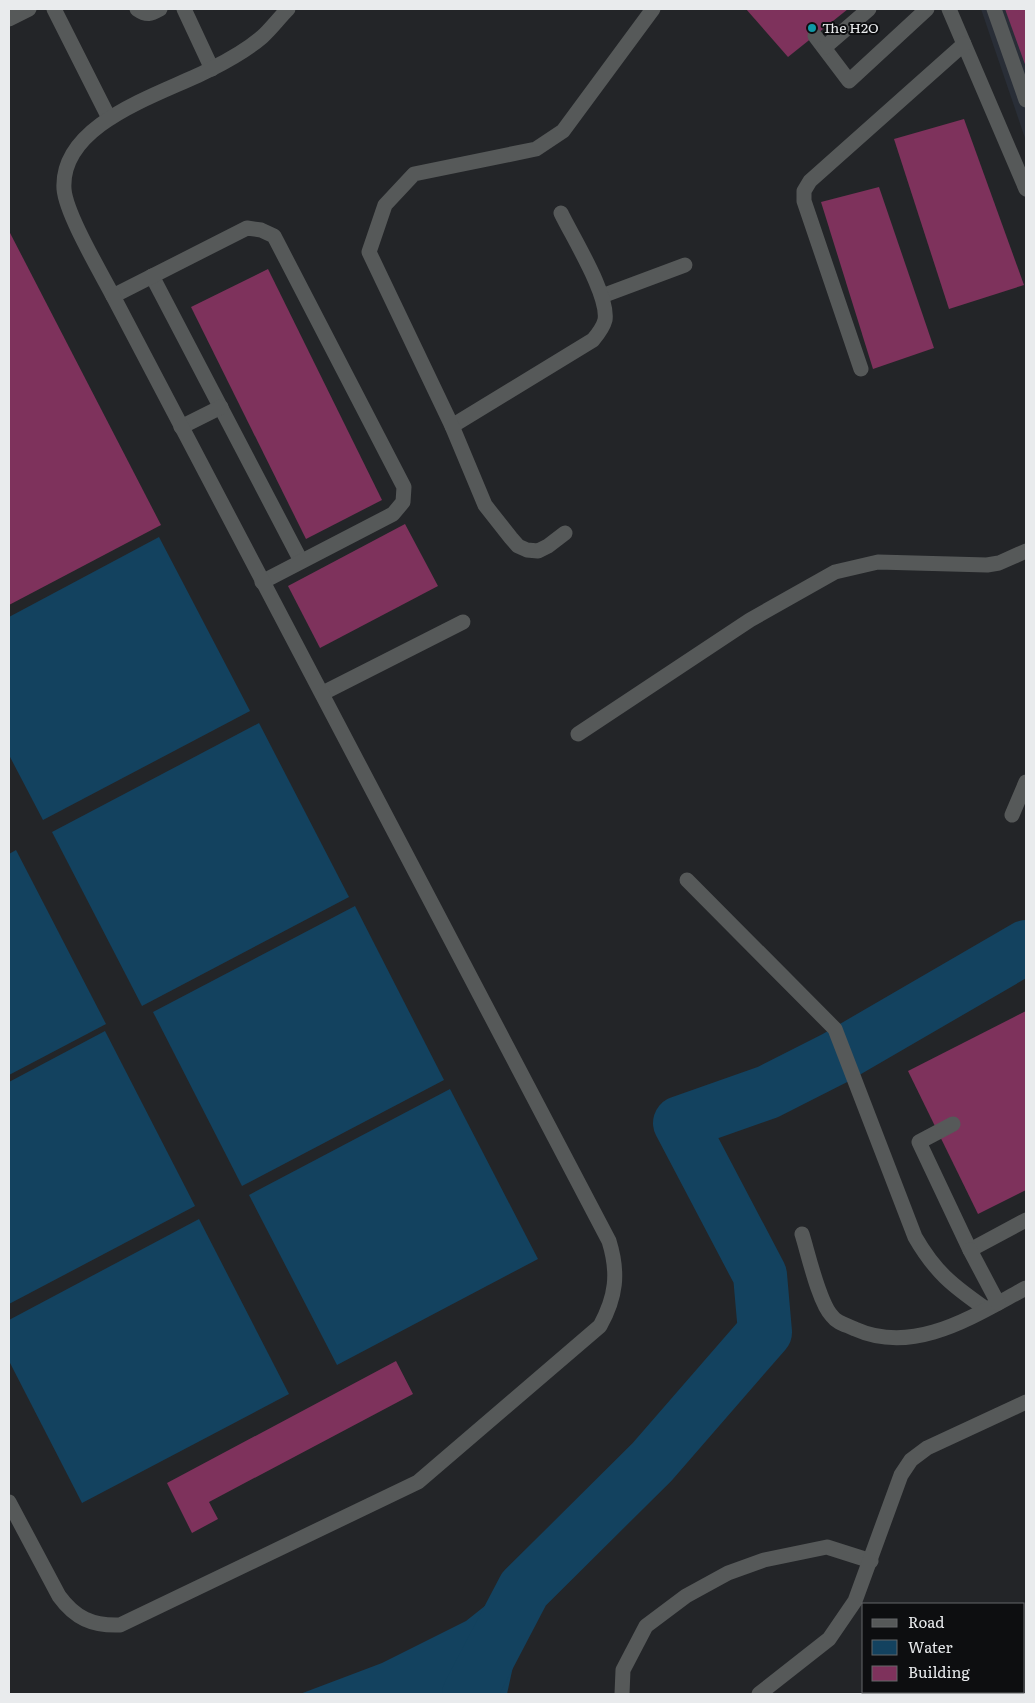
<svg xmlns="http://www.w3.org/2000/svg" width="1035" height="1703" font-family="Literata,serif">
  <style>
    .built { fill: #292e37 }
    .water { fill: #13425f }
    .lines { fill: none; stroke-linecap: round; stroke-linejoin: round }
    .river { stroke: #13425f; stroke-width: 54 }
    .building { fill: #7e325c }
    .minor { stroke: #565959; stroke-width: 15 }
    .culture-dot { fill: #0f9aa8; stroke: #0d0e10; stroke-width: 2 }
    .labels { text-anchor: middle; stroke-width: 4; stroke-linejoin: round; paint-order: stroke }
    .poi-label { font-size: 14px; fill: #e9ebed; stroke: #0d0e10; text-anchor: start }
  </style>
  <rect width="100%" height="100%" fill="#232528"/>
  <polygon class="built" points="981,9 1026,9 1026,141"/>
  <g class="water">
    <polygon points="159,537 250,711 43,820 9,755 9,617"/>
    <polygon points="259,723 349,897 142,1006 52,832"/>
    <polygon points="16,850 106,1024 9,1075 9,854"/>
    <polygon points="355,906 444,1080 242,1186 153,1012"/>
    <polygon points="105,1031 195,1206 9,1304 9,1082"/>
    <polygon points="450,1089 538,1259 337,1365 249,1195"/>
    <polygon points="199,1219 289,1394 82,1503 9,1361 9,1320"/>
    <polygon points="515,1582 524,1589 527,1602 507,1694 300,1694 382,1663 466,1621"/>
  </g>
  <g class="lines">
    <polyline class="river" points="469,1694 524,1589 652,1462 765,1332 760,1275 680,1123 768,1092 835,1058 1026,947"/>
  </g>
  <g class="building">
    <polygon points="746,9 848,9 788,57"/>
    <polygon points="1005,9 1026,9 1026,67"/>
    <polygon points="964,119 1024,285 949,309 894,139"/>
    <polygon points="879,187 934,348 873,369 821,202"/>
    <polygon points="9,231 161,525 9,605"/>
    <polygon points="268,269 382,500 306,539 191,307"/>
    <polygon points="405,524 438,586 320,648 288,586"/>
    <polygon points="1026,1011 1026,1190 978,1214 908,1071"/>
    <polygon points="396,1361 413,1394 209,1502 218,1519 192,1533 167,1483"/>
  </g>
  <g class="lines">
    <g class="minor">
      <polyline points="54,9 109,118"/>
      <path d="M137,9C147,16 151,14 160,9"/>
      <polyline points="184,9 212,69"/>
      <polyline points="949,9 1026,189"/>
      <polyline points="994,9 1026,100"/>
      <polyline points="9,19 29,9"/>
      <polyline points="815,36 849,81 927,9"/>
      <polyline points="825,47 869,9"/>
      <polyline points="152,276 301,561"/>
      <polyline points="113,296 247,228 261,230 274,236 404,487 403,502 393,514 262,582"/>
      <polyline points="602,296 685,265"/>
      <polyline points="861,369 804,201 804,191 810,181 964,44"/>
      <path d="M452,426L593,340C598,334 603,328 605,320C609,295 573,238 561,213"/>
      <polyline points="181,427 221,407"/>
      <polyline points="565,533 548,546 538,551 527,550 518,546 511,538 485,505 452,426 369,252 385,205 414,174 536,149 563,131 653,9"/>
      <polyline points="323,693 463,622"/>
      <polyline points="578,734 750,620 835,572 878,562 987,565 999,563 1026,551"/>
      <polyline points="1012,815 1026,782"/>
      <path d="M687,880L835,1029L915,1237C935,1272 953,1286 986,1309"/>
      <polyline points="953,1124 919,1142 970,1250 1026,1220"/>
      <path d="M802,1234C808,1253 819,1303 832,1316C837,1323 847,1325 855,1329C915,1356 975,1315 1026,1288"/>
      <polyline points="970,1250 998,1303"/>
      <path d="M9,1502L59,1596C75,1618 92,1626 120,1625L418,1482L600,1326C616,1297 619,1273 609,1241L113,296C100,271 66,214 64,189C60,122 163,94 211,69C227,61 248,49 262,37C271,29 279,18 288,9"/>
      <polyline points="622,1694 623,1670 646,1626 686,1596 728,1573 764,1560 827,1547 871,1561"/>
      <polyline points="759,1694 829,1639 855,1601 901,1475 911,1460 927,1448 1026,1402"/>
    </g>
  </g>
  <circle class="culture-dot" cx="812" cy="28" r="5"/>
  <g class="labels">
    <g class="poi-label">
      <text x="822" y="33">The H2O</text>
    </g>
  </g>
  <rect width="1035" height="1703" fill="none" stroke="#e9ebed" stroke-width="20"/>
  <rect x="862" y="1603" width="162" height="90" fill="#0d0e10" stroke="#656668"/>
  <rect x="872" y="1619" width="25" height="8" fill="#565959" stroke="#656668"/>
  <text x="908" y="1628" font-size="15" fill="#e9ebed">Road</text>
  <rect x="872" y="1640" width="25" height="15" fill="#13425f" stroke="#656668"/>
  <text x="908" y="1653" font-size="15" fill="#e9ebed">Water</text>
  <rect x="872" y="1666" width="25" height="15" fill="#7e325c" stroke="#656668"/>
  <text x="908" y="1678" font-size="15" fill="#e9ebed">Building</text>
</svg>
